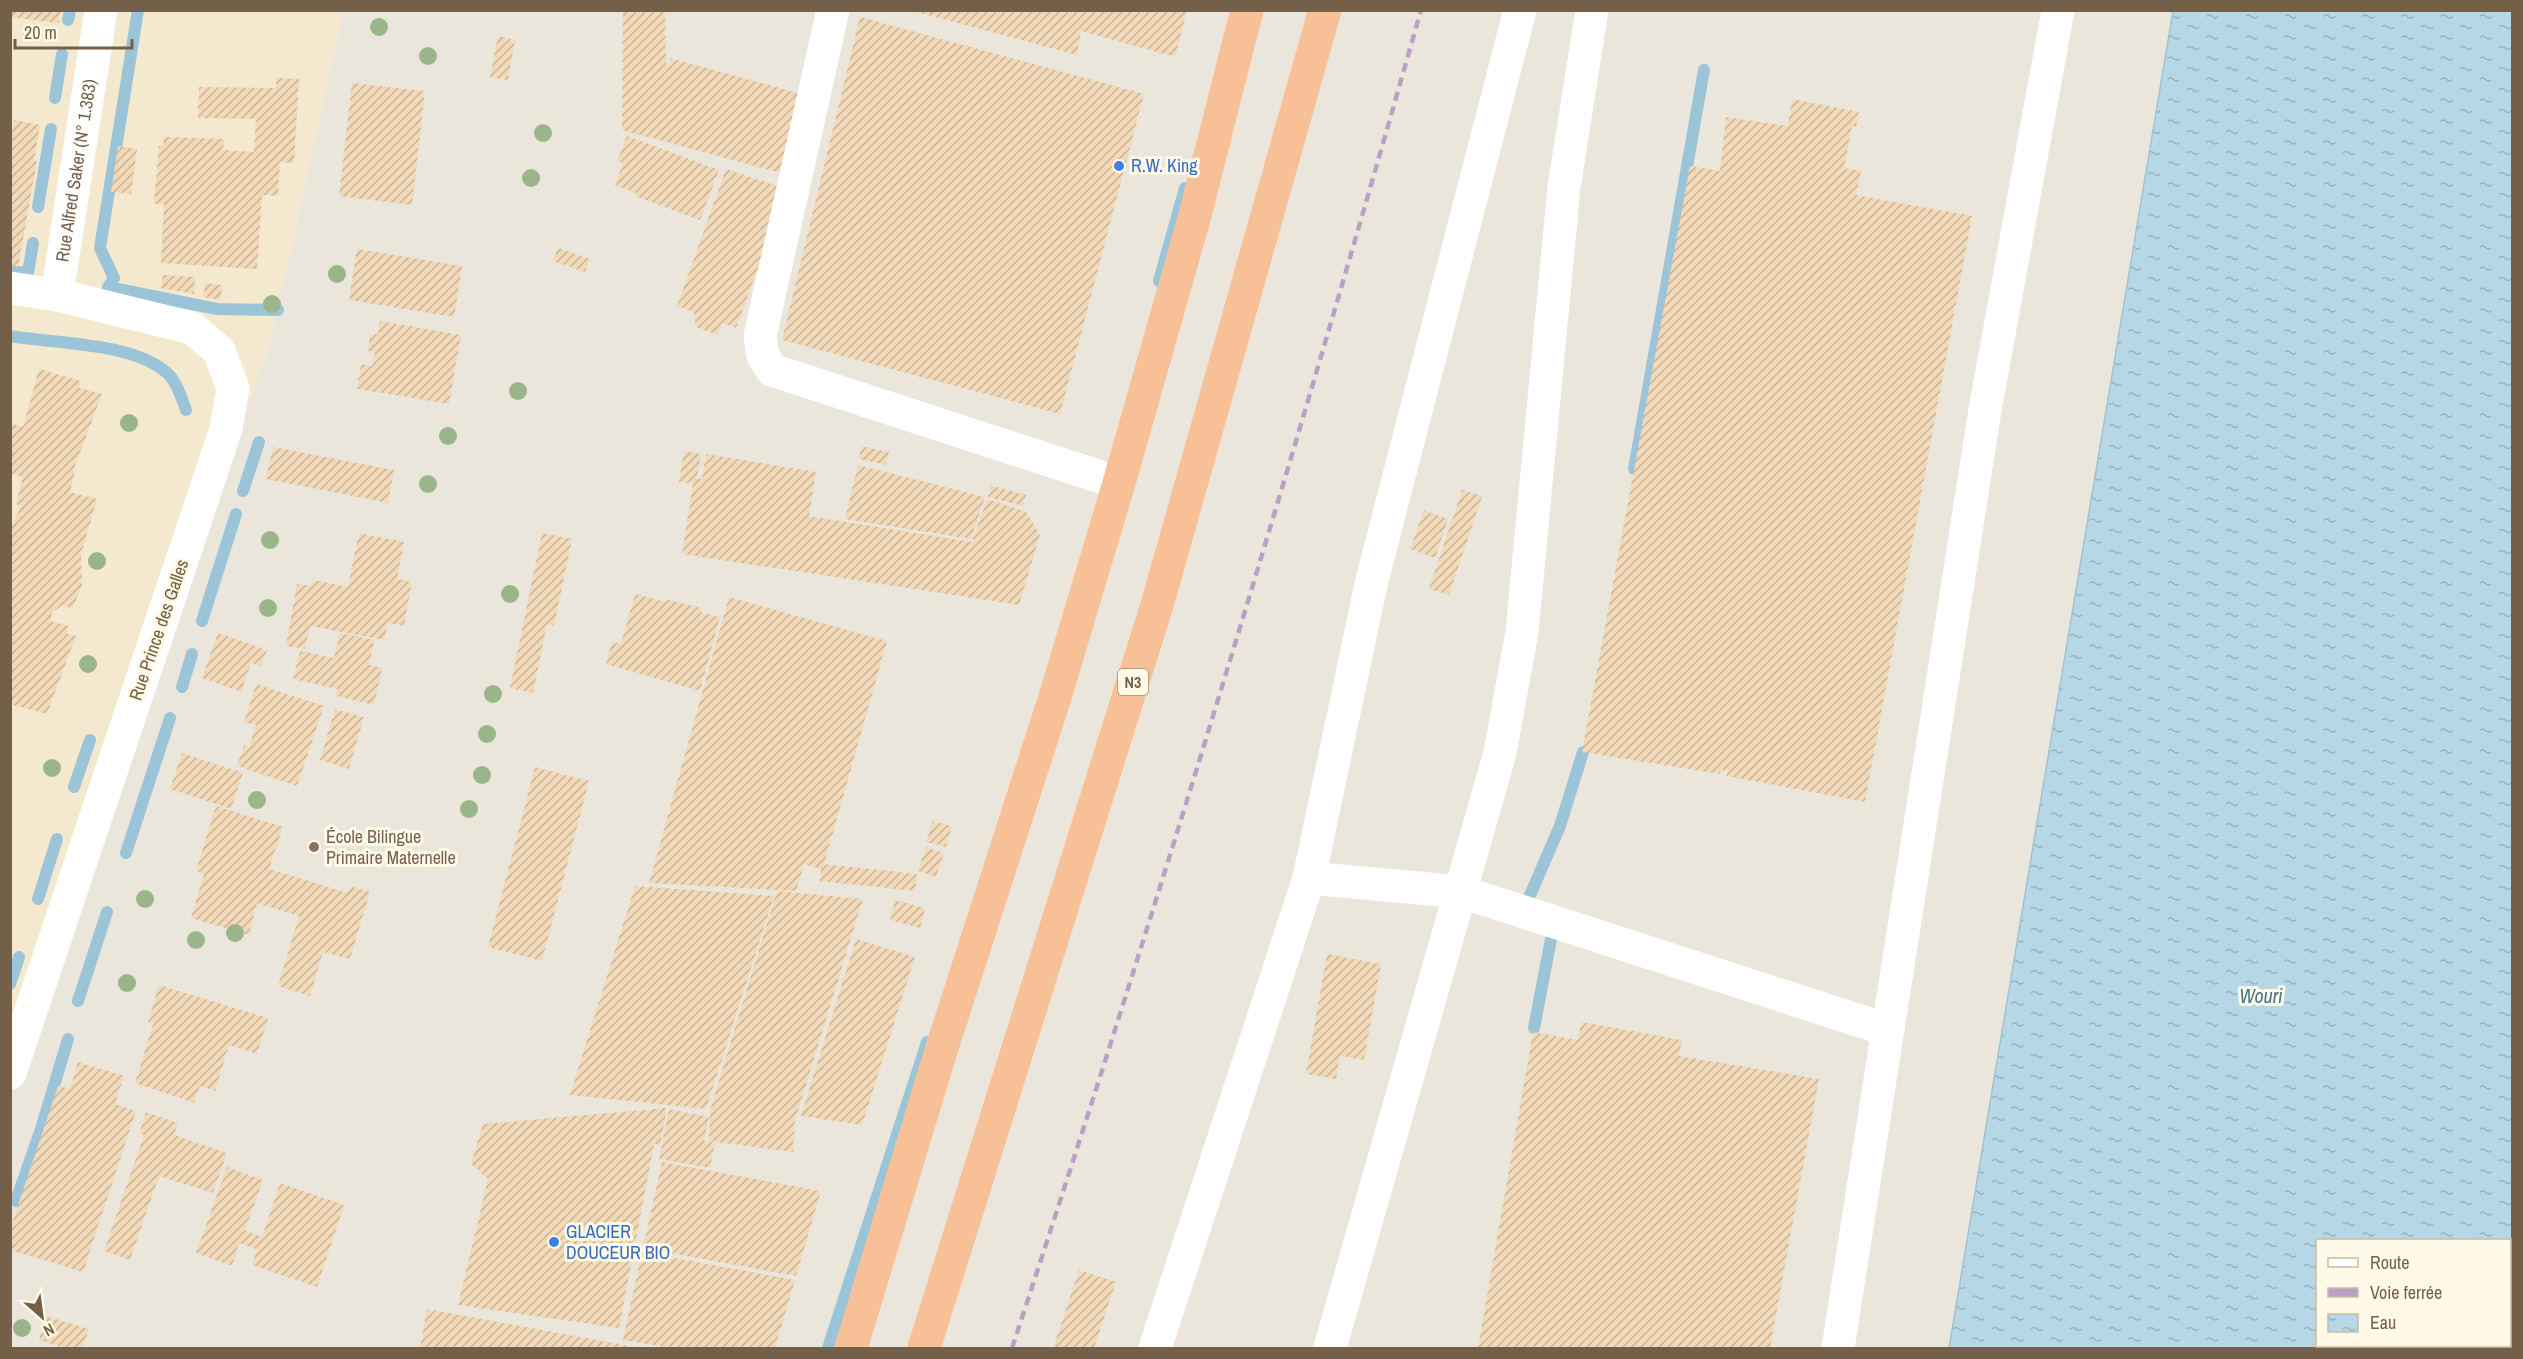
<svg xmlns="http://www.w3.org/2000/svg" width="2523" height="1359" font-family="'Archivo Narrow',sans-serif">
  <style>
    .residential { fill: #f4e9cf }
    .industrial { fill: #ebe6dc }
    .water { fill: url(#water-ripples); stroke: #9cc4d8; stroke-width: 1.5; fill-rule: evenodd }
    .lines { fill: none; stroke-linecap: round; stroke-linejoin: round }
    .stream { stroke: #9cc4d8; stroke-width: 12 }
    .building { fill: url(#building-hatch) }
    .minor { stroke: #fff; stroke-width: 33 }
    .highway { stroke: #f8c097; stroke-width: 33 }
    .rail { stroke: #baa0c5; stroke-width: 4.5; stroke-dasharray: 9 6; stroke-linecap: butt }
    .tree { fill: #9ab58a }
    .shop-dot { fill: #3f7fe0; stroke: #fffae7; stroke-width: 2 }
    .education-dot { fill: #8d6e63; stroke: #fffae7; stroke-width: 2 }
    .labels { text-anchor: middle; stroke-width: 6; stroke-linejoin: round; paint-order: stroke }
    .shield { fill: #fffae7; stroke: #9e8e78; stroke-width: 1.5 }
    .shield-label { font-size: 16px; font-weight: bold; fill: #745f48 }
    .shop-label { font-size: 18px; fill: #366cbe; stroke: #fffae7; text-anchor: start }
    .street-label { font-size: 18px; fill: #745f48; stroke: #fffae7 }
    .education-label { font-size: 18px; fill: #785e54; stroke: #fffae7; text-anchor: start }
    .water-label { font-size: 20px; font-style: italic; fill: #44768f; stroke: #fffae7 }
  </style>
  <defs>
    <pattern id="water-ripples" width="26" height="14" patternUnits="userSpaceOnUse" patternTransform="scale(1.5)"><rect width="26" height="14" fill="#b6d7e6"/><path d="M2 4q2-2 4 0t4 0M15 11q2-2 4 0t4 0" fill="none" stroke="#99b2bc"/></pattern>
    <pattern id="building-hatch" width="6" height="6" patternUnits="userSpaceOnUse" patternTransform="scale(1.5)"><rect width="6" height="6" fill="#f2d9b8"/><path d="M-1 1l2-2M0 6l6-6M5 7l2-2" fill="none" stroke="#c9b398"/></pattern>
  </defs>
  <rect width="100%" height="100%" fill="#fcf6e1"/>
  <polygon class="residential" points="11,11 343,11 270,343 11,1071"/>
  <polygon class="industrial" points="343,11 2173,11 1949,1348 11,1348 11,1071 270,343"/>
  <path class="water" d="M2173,11H2512V1348H1949ZM2318,1240H2510V1346H2318Z"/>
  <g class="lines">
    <g class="stream">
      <polyline points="138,10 100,248 114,278 108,287 217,309 278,310"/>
      <polyline points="68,20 70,10"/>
      <polyline points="55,98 62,54"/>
      <polyline points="38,207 51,129"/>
      <polyline points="10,271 28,273 33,243"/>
      <polyline points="1159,281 1185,188"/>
      <path d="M10,336C56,344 132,342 167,373C177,382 181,397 186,410"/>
      <polyline points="1634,469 1704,70"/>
      <polyline points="243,491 259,442"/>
      <polyline points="202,621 236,514"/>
      <polyline points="182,687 192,654"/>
      <polyline points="74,787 90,740"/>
      <polyline points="126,853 170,718"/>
      <polyline points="38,899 57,839"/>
      <polyline points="1524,909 1560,826 1583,752"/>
      <polyline points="10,984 19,957"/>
      <polyline points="78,1001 107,912"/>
      <polyline points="1534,1028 1551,939"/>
      <polyline points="16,1201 41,1129 68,1039"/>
      <polyline points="828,1348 927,1042"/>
    </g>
  </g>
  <g class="building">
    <polygon points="10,10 61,10 59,23 10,17"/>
    <polygon points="623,10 665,10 666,65 670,65 670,58 805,95 784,174 622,130"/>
    <polygon points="1187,10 1175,57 1081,31 1077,55 913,11"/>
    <polygon points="860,17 1144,94 1060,414 782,340"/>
    <polygon points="498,36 515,40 508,80 490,77"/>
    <polygon points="276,78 299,79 294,163 280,162 278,196 262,195 257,269 161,263 164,204 154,204 159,146 163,146 164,137 224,139 223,150 254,152 256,119 198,118 199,87 276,88"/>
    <polygon points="352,83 425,91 412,205 339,196"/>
    <polygon points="1792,99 1859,112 1856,127 1852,126 1844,168 1861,171 1856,195 1972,216 1865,802 1726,776 1728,771 1721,770 1720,774 1582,752 1690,166 1720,171 1726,117 1788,126"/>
    <polygon points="14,120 40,125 34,161 37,161 18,267 10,265 10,132 12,133"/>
    <polygon points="627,136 719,170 700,220 635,196 636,193 615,185 623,163 617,161"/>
    <polygon points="118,146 137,149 131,194 111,192"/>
    <polygon points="726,169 787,189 736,328 722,323 717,335 696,327 694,312 677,306"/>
    <polygon points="558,248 590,259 585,272 553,261"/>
    <polygon points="357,249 462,266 454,317 349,300"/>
    <polygon points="163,275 195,277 194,294 161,288"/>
    <polygon points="205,283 222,285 221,300 203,297"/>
    <polygon points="380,321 461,335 449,404 357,389 361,364 372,366 375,353 368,351 370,334 378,334"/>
    <polygon points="39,369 81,381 79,388 102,394 73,471 75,471 70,492 97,499 81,555 82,586 72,609 63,605 52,612 50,621 69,626 67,634 76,636 47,714 10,704 10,529 21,506 16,504 23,477 10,473 10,428 13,424 23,427"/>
    <polygon points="861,446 889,452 886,465 859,459"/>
    <polygon points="273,447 394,470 388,503 266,479"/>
    <polygon points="684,451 701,454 697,478 702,479 706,454 816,472 809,516 972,542 987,499 1026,512 1040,535 1019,605 682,554 693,484 679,482"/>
    <polygon points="858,465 985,497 971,539 845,519"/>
    <polygon points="991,485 1026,495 1023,506 988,497"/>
    <polygon points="1462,490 1482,496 1449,595 1429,589"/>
    <polygon points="1424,510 1448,519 1435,558 1410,549"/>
    <polygon points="359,533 404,542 397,579 412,582 404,626 388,623 384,640 310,626 305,649 286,646 297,584 312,586 313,580 348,587"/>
    <polygon points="542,533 572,539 554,626 547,624 533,693 510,688"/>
    <polygon points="635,594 666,602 666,599 701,608 700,612 720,617 700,691 606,664 612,642 621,644"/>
    <polygon points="729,597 887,641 824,864 917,874 915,891 820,881 821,869 804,864 796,891 649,883"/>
    <polygon points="218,633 267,650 261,666 251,663 241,692 202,678"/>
    <polygon points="340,633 374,640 369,665 382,668 374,705 336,696 337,689 293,679 300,651 334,658"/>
    <polygon points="256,684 324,706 297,786 237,766 244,745 249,747 256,725 244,722"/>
    <polygon points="335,709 364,717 349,769 320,760"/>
    <polygon points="182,753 243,773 231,809 170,789"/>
    <polygon points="535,767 589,781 542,961 488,947"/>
    <polygon points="216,806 283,827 269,869 348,893 350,886 370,892 350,959 323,952 310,996 278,986 299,916 257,903 249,935 191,918 204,874 196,871"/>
    <polygon points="933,821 952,826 946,847 926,842"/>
    <polygon points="926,847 944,853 936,877 918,871"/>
    <polygon points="635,886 774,896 706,1109 570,1095"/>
    <polygon points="777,891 863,899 795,1121 793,1152 709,1141 710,1110"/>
    <polygon points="895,900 925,908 920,928 890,920"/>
    <polygon points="856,939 915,957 862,1125 801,1116"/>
    <polygon points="1327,954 1381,964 1364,1060 1340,1056 1336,1079 1306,1074"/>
    <polygon points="159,985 268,1018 257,1054 229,1045 215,1091 200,1086 194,1103 135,1083 153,1024 148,1022"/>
    <polygon points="1581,1022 1682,1040 1679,1056 1819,1079 1770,1348 1478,1348 1533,1032 1578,1040"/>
    <polygon points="78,1062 124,1076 115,1104 136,1111 83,1272 10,1250 10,1229 58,1086 70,1089"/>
    <polygon points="667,1108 660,1145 654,1144 619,1328 458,1305 488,1179 471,1164 483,1124"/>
    <polygon points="669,1109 709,1117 704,1141 715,1143 710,1168 659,1159"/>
    <polygon points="146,1112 178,1123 174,1135 227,1153 213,1193 159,1176 130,1260 104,1251 144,1135 139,1134"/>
    <polygon points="662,1162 821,1191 796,1276 643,1248"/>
    <polygon points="227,1167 263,1180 245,1230 262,1237 280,1183 344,1205 317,1287 252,1265 257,1249 239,1243 232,1266 196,1253"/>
    <polygon points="642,1252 795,1280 775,1348 671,1348 623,1340"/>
    <polygon points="1079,1270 1116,1282 1094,1348 1053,1348"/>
    <polygon points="427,1309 635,1347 635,1348 420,1348"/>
    <polygon points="46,1316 89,1329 82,1348 65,1348 39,1340"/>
  </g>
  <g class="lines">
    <g class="minor">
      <polyline points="833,10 760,336 763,356 772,370 1119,483"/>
      <polyline points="10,288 57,295 192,328 219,351 233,388 226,429 10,1073"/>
      <path id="s1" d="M57,295L101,10"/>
      <polyline points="1309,878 1462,892 1888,1030"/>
      <polyline points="1155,1348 1309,878 1372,580 1520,10"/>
      <polyline points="1330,1348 1500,753 1522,632 1564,187 1592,10"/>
      <polyline points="1838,1348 1985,410 2058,10"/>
    </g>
    <g class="highway">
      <polyline points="851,1348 940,1054 1056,694 1119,483 1194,219 1247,10"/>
      <polyline points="924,1348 1157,605 1325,10"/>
    </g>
    <path class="rail" d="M1012,1348C1158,905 1294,459 1421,10"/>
  </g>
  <g class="tree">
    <circle cx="379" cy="27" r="9"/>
    <circle cx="428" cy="56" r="9"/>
    <circle cx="543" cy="133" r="9"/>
    <circle cx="531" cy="178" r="9"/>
    <circle cx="337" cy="274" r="9"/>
    <circle cx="272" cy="304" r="9"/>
    <circle cx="518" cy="391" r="9"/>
    <circle cx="129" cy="423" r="9"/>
    <circle cx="448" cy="436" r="9"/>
    <circle cx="428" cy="484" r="9"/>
    <circle cx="270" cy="540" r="9"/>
    <circle cx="97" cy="561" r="9"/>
    <circle cx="510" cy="594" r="9"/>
    <circle cx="268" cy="608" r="9"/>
    <circle cx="88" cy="664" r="9"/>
    <circle cx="493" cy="694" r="9"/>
    <circle cx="487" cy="734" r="9"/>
    <circle cx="52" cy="768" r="9"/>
    <circle cx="482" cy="775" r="9"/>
    <circle cx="257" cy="800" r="9"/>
    <circle cx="469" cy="809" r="9"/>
    <circle cx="145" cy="899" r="9"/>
    <circle cx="235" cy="933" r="9"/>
    <circle cx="196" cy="940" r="9"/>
    <circle cx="127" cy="983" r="9"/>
    <circle cx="22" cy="1328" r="9"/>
  </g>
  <g class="shop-dot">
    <circle cx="1119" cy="166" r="6"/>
    <circle cx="554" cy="1242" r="6"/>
  </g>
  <circle class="education-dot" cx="314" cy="847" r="6"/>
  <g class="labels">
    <rect class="shield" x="1118" y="669" width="30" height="26" rx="4.5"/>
    <g class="shield-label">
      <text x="1133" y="688">N3</text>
    </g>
    <g class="shop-label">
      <text x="1131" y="172">R.W. King</text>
      <text x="566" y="1238">GLACIER<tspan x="566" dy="21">DOUCEUR BIO</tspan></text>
    </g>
    <g class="street-label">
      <text dy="6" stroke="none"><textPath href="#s1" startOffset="126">Rue Alfred Saker (N° 1.383)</textPath></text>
      <text transform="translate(159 630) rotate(-71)" y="6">Rue Prince des Galles</text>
    </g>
    <g class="education-label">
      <text x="326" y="843">École Bilingue<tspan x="326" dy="21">Primaire Maternelle</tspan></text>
    </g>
    <g class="water-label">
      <text x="2261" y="1003">Wouri</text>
    </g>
  </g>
  <rect width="2523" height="1359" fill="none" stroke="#745f48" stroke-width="24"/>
  <rect x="2316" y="1239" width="195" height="108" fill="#fffae7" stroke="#c7bca7" stroke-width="1.5"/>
  <rect x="2328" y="1258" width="30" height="9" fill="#ffffff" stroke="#c7bca7" stroke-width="1.5"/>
  <text x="2370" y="1269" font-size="18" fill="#745f48">Route</text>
  <rect x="2328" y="1288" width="30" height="9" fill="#baa0c5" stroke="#c7bca7" stroke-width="1.5"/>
  <text x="2370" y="1299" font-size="18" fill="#745f48">Voie ferrée</text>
  <rect x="2328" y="1314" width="30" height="18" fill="url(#water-ripples)" stroke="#c7bca7" stroke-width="1.5"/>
  <text x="2370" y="1329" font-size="18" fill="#745f48">Eau</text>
  <g transform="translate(42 1317) rotate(152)" stroke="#fffae7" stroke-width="4.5" paint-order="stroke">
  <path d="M0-4.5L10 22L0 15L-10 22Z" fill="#745f48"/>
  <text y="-9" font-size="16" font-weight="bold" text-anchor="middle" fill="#745f48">N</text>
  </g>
  <path d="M15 39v9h117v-9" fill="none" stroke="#745f48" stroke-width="3"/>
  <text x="24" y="39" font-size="18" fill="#745f48" stroke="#fffae7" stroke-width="4.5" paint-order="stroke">20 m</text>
</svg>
